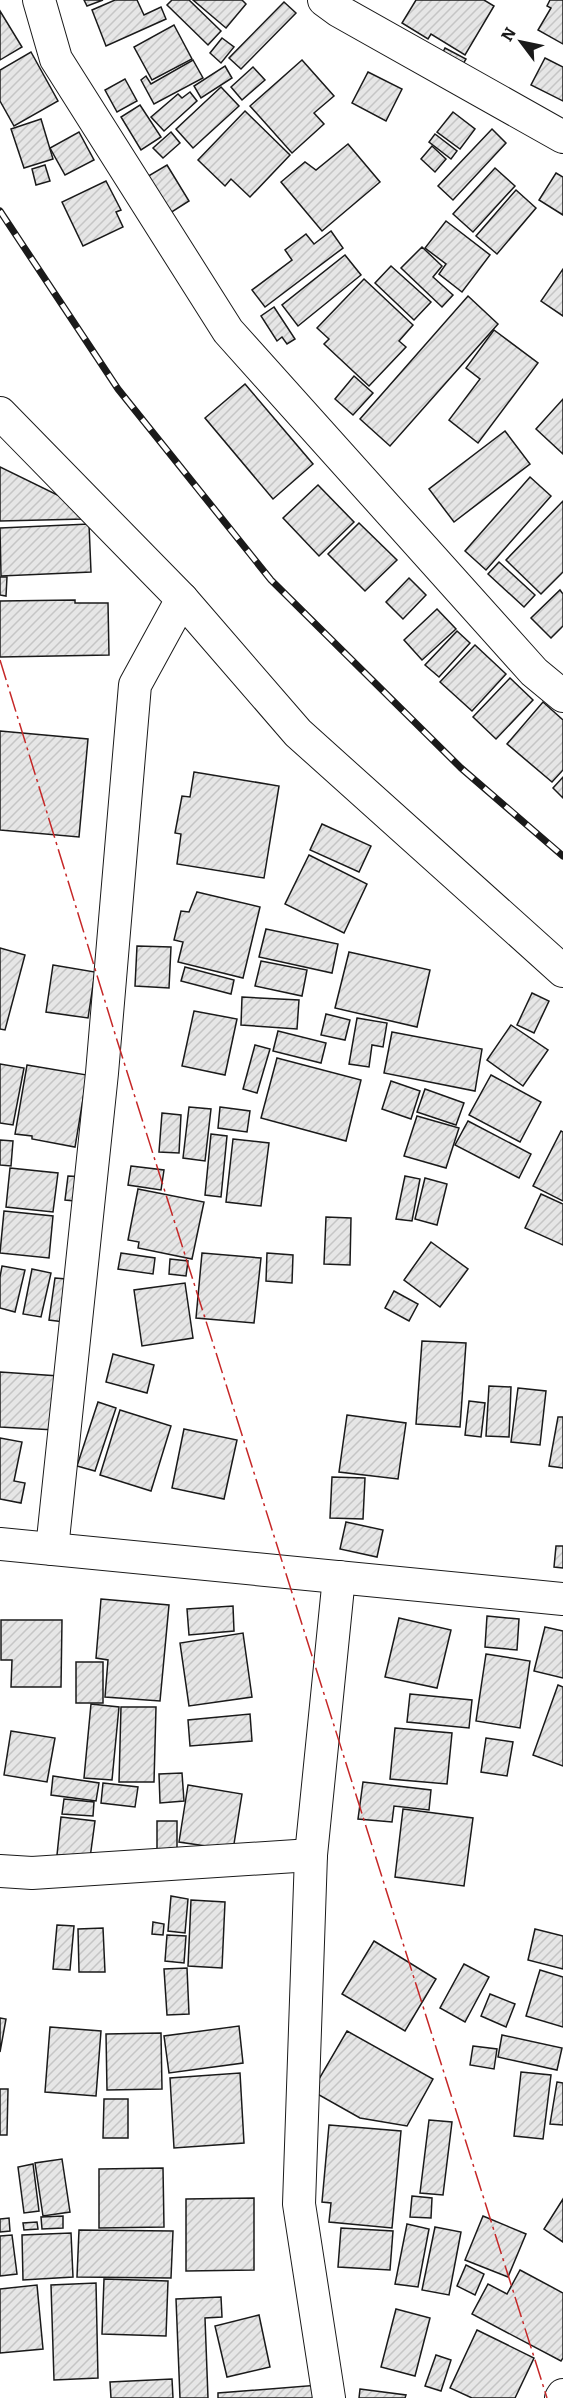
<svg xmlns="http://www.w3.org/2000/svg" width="563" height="2398" font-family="Bitter,serif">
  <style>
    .building { fill: url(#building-hatch); stroke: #1a1a1a; stroke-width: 1.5 }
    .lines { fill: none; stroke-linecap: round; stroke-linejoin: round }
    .minor-casing { stroke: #1a1a1a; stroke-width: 34 }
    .minor { stroke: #fff; stroke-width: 32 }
    .rail-casing { stroke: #1a1a1a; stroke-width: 7 }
    .rail { stroke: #fff; stroke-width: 4.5; stroke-dasharray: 14; stroke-linecap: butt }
    .power { stroke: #c62828; stroke-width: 1.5; stroke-dasharray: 21 4.5 3 4.5; stroke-linecap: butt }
  </style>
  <defs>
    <pattern id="building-hatch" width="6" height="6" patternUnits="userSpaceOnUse" patternTransform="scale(1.5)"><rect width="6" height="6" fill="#e6e6e6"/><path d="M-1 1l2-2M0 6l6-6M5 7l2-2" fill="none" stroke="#c5c5c5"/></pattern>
  </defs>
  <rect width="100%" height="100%" fill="#fff"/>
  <g class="building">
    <polygon points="84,0 103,0 87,6"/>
    <polygon points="115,0 137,0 144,15 161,7 166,19 106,46 92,10"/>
    <polygon points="172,0 189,0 221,31 208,45 167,5"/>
    <polygon points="193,0 242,0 246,4 226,28"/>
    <polygon points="416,0 484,0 494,6 465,55 431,34 428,39 402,23"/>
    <polygon points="550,0 563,0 563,44 538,30 551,8 547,6"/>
    <polygon points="284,2 296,13 241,69 229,58"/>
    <polygon points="0,11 22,47 0,60"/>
    <polygon points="174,25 192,59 152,80 134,47"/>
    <polygon points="222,38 234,47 221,63 210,53"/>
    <polygon points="445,48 466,59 457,74 437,64"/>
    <polygon points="31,52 58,101 14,126 0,101 0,70"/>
    <polygon points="545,58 563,67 563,101 531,85"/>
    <polygon points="193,60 203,78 154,104 141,80 146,76 151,84"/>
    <polygon points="302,60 334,96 314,113 324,124 292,153 250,106"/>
    <polygon points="225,66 232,78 201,98 194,86"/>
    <polygon points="253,67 265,80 242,100 231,87"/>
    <polygon points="368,72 402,89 386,121 352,103"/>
    <polygon points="125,79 137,101 117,112 105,90"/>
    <polygon points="221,87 239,106 193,148 176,129"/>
    <polygon points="190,92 197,101 164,131 151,117 178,94 182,98"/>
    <polygon points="140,105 161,137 141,150 121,117"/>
    <polygon points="245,111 290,155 250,197 231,179 225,186 198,160"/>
    <polygon points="453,112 475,129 460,149 437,132"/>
    <polygon points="41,119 53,159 24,168 11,129"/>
    <polygon points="492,129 506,143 453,200 438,186"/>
    <polygon points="79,132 94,160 65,175 50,148"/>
    <polygon points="171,132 180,143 163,158 153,148"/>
    <polygon points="435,134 457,151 451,159 429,142"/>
    <polygon points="348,144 380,182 322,231 281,182 305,162 316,170"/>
    <polygon points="432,146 446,159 435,172 421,159"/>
    <polygon points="45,165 50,181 36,185 32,169"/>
    <polygon points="167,165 189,201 167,215 145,178"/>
    <polygon points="495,168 515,186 473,232 453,214"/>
    <polygon points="556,173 563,177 563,215 539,200"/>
    <polygon points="106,181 121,210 116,212 123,227 83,246 62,202"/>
    <polygon points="516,190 536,208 497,254 476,236"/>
    <polygon points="446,221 490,255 462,292 439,274 446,264 425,248"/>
    <polygon points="331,231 343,248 265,307 252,290 292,260 285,250 306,234 314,244"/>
    <polygon points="422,247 442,266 433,277 453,295 442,307 401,268"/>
    <polygon points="345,255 361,275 298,326 282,305"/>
    <polygon points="391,266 431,302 414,320 375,283"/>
    <polygon points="563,269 563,316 541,301"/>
    <polygon points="364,279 413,325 399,341 406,347 369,386 324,344 329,339 317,328"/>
    <polygon points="468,296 498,324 390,446 360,419"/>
    <polygon points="274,307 295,339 287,344 282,337 277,341 261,316"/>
    <polygon points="494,330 538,363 478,443 449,420 480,379 466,368"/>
    <polygon points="354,376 373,393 353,415 335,399"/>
    <polygon points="245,384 313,464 273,499 205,418"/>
    <polygon points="563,399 563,454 536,429"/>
    <polygon points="505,431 530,464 454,522 429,489"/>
    <polygon points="0,467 82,507 84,519 0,521"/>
    <polygon points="530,477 551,496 486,570 465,551"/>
    <polygon points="318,485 354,522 319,556 283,518"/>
    <polygon points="563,501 563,572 541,594 506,560"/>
    <polygon points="359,523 397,560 365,591 328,554"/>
    <polygon points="89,524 91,572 1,576 0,528"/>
    <polygon points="499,562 535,595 524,607 488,574"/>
    <polygon points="0,577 7,577 6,596 0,595"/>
    <polygon points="409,578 426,595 403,619 386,602"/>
    <polygon points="560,590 563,594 563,626 551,638 531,618"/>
    <polygon points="75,600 75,603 108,603 109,655 0,657 0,601"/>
    <polygon points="437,609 456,629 422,660 404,640"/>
    <polygon points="457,631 470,643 439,677 425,665"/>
    <polygon points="475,645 506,674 472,711 440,682"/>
    <polygon points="510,678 533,700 496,739 473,717"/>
    <polygon points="543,702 563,720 563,770 552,782 507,744"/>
    <polygon points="0,731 88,739 79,837 0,830"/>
    <polygon points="194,772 279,786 264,878 177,864 181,834 175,833 182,796 190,797"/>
    <polygon points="563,777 563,798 553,788"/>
    <polygon points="322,824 371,846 359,872 310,850"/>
    <polygon points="309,855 367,884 344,933 285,904"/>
    <polygon points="197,892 260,907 243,978 178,962 183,942 174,940 181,911 189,912"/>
    <polygon points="266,929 338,944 332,973 259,957"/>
    <polygon points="137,946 171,947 169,988 135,986"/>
    <polygon points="0,948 25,955 5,1030 0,1029"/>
    <polygon points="349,952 430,970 417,1027 335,1008"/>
    <polygon points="261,961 307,970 302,996 255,986"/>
    <polygon points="53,965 95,972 88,1018 46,1012"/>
    <polygon points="185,967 234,980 231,994 181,981"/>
    <polygon points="532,993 549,1001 534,1033 517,1025"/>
    <polygon points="242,997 299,1000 297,1029 241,1025"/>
    <polygon points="194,1011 237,1019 225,1075 182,1066"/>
    <polygon points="326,1014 350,1020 345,1040 321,1035"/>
    <polygon points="357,1018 387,1023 383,1047 372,1045 369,1067 349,1064"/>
    <polygon points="511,1025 548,1050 523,1086 487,1060"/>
    <polygon points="278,1031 326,1043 321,1063 273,1051"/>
    <polygon points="392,1032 482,1049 475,1091 384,1073"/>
    <polygon points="255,1045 270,1049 257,1093 243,1089"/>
    <polygon points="277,1058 361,1080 346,1141 261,1118"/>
    <polygon points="0,1064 24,1068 13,1125 0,1123"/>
    <polygon points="27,1065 87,1075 75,1147 32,1139 32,1136 15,1134"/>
    <polygon points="491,1075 541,1102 520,1142 469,1115"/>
    <polygon points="391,1081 420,1091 411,1119 382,1109"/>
    <polygon points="425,1089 464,1103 456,1125 417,1112"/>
    <polygon points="189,1107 211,1109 205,1161 183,1158"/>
    <polygon points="220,1107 250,1111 247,1132 218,1128"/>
    <polygon points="162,1113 181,1115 179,1153 159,1152"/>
    <polygon points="417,1116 459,1128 446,1168 404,1156"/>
    <polygon points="468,1121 531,1154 519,1178 455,1145"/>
    <polygon points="561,1131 563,1132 563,1201 533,1186"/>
    <polygon points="211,1134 227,1136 221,1197 205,1195"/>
    <polygon points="233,1139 269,1143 261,1206 226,1202"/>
    <polygon points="0,1140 13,1141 11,1166 0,1165"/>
    <polygon points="131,1166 164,1170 161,1190 128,1185"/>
    <polygon points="10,1168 58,1173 53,1212 6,1207"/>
    <polygon points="68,1176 87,1177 85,1202 65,1200"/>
    <polygon points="405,1176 420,1179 412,1221 396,1219"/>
    <polygon points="425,1178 447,1184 437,1225 415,1219"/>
    <polygon points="138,1189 204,1202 192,1259 138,1248 139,1242 128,1240"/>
    <polygon points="541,1194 563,1204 563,1245 525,1228"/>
    <polygon points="4,1211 53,1216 49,1258 0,1253"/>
    <polygon points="326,1217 351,1218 350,1265 324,1264"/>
    <polygon points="431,1242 468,1269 440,1307 404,1280"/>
    <polygon points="121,1253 155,1258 153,1274 118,1269"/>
    <polygon points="202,1253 261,1258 254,1323 196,1318"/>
    <polygon points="267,1253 293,1255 292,1283 266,1281"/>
    <polygon points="170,1259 188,1261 186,1276 169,1274"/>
    <polygon points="2,1266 25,1270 15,1312 0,1308 0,1277"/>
    <polygon points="32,1269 51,1273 41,1317 23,1314"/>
    <polygon points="55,1278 78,1280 72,1323 49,1320"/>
    <polygon points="185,1283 193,1338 142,1346 134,1290"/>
    <polygon points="394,1291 418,1304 409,1321 385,1308"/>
    <polygon points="422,1341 466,1343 460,1427 416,1424"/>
    <polygon points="113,1354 154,1365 147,1393 106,1382"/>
    <polygon points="0,1372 59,1376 55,1430 0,1427"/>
    <polygon points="489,1386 511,1387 509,1437 486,1436"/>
    <polygon points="518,1388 546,1391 540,1445 511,1442"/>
    <polygon points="469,1401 485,1403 481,1437 465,1435"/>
    <polygon points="98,1402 116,1408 95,1471 77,1466"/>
    <polygon points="120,1410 171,1426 151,1491 100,1475"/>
    <polygon points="347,1415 406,1423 398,1479 339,1472"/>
    <polygon points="558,1417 563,1417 563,1468 549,1466"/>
    <polygon points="184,1429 237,1440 224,1499 172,1488"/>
    <polygon points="0,1438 22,1442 14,1481 25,1483 21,1503 0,1499"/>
    <polygon points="332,1477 365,1478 363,1519 330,1518"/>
    <polygon points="346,1522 383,1530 377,1557 340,1549"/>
    <polygon points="556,1546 563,1546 563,1568 554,1567"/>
    <polygon points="101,1599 169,1605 160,1701 105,1697 108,1660 96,1658"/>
    <polygon points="233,1606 234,1631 189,1635 187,1609"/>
    <polygon points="487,1616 519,1619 517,1650 485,1647"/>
    <polygon points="399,1618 451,1630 437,1688 385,1677"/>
    <polygon points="1,1620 62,1620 61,1687 11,1687 12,1660 1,1660"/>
    <polygon points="545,1627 563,1631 563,1678 534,1671"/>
    <polygon points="243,1633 252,1697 189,1706 180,1643"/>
    <polygon points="486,1654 530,1661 520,1728 476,1721"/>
    <rect x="76" y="1662" width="27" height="41"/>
    <polygon points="558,1685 563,1687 563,1766 533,1755"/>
    <polygon points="410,1694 472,1700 469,1728 407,1722"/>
    <polygon points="91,1704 119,1707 112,1780 84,1778"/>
    <polygon points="121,1707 156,1707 154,1782 119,1782"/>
    <polygon points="250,1714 252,1741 190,1746 188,1720"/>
    <polygon points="395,1728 452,1733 447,1784 390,1779"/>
    <polygon points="11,1731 55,1738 47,1782 4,1775"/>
    <polygon points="486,1738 513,1742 507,1776 481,1772"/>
    <polygon points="182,1773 184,1801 160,1803 159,1774"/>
    <polygon points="53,1776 99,1783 96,1801 51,1795"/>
    <polygon points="363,1782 431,1790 429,1810 394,1806 392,1822 358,1819"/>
    <polygon points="103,1783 138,1787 135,1807 101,1803"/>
    <polygon points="188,1785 242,1794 233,1850 179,1842"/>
    <polygon points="64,1799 94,1802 93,1816 62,1814"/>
    <polygon points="403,1809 473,1818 464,1886 395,1877"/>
    <polygon points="61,1817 95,1821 90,1858 57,1855"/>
    <rect x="157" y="1821" width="20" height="33"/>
    <polygon points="171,1896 188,1899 185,1933 168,1931"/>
    <polygon points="191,1900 225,1902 222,1968 188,1966"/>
    <polygon points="153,1922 164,1924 163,1935 152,1934"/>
    <polygon points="57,1925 74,1926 70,1970 53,1969"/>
    <polygon points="103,1928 105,1972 79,1972 78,1929"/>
    <polygon points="535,1929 563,1936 563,1969 528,1960"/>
    <polygon points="167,1935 186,1936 184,1963 165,1961"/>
    <polygon points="374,1941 436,1979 405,2031 342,1994"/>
    <polygon points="464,1964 489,1977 465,2022 440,2008"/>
    <polygon points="187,1968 189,2014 167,2015 164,1969"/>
    <polygon points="540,1970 563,1977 563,2027 526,2016"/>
    <polygon points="490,1994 515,2004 506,2027 481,2016"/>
    <polygon points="0,2018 6,2019 0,2052"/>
    <polygon points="239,2026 243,2063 169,2073 164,2036"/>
    <polygon points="50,2027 101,2031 96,2096 45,2092"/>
    <polygon points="347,2031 433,2079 407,2126 360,2118 312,2091"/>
    <polygon points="161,2033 162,2089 107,2090 106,2034"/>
    <polygon points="502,2035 562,2048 557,2070 498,2057"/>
    <polygon points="473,2046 497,2049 494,2069 470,2065"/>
    <polygon points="521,2072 551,2075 543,2139 514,2136"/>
    <polygon points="240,2073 244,2143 174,2148 170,2078"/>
    <polygon points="557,2082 563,2083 563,2125 550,2124"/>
    <polygon points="0,2089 8,2089 7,2135 0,2135"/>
    <polygon points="104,2099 128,2099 128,2138 103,2138"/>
    <polygon points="429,2120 452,2122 443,2195 420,2193"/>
    <polygon points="329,2125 401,2131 392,2228 329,2222 331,2203 322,2202"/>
    <polygon points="62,2159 70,2212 43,2216 35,2163"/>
    <polygon points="33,2164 39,2211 24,2213 18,2167"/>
    <polygon points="163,2168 164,2227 99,2228 99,2169"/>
    <polygon points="412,2196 432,2198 431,2218 410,2217"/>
    <polygon points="254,2198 254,2270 186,2271 186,2199"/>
    <polygon points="563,2199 563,2242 544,2229"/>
    <polygon points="63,2216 63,2228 42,2229 41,2217"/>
    <polygon points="483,2216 526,2234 508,2277 465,2260"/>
    <polygon points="9,2218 10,2231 0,2232 0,2219"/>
    <polygon points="37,2222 38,2229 24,2230 23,2223"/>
    <polygon points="407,2224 429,2229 418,2287 395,2284"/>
    <polygon points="435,2227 461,2232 449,2295 422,2290"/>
    <polygon points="341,2228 393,2231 390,2270 338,2267"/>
    <polygon points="79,2230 173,2231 171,2278 77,2277"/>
    <polygon points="71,2233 73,2277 23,2280 22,2235"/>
    <polygon points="12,2235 17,2274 0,2276 0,2236"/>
    <polygon points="466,2265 484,2274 475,2295 457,2286"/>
    <polygon points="520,2270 563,2293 563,2358 561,2361 472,2314 488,2284 507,2294"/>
    <polygon points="104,2279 168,2281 166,2336 102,2334"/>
    <polygon points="96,2283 98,2378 54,2380 51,2285"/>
    <polygon points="37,2285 43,2349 0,2353 0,2289"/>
    <polygon points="221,2297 222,2317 205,2318 208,2398 180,2398 176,2299"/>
    <polygon points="396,2309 430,2318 415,2376 381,2367"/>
    <polygon points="259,2315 270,2367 227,2377 215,2326"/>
    <polygon points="477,2330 534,2358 515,2398 472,2398 450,2388"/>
    <polygon points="436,2355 451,2360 441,2391 425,2386"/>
    <polygon points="172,2379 173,2398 111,2398 110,2382"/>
    <polygon points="319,2385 319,2398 218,2398 218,2393"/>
    <polygon points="360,2389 406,2395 405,2398 359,2398"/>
  </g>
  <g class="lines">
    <g class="minor-casing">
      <g id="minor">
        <polyline points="39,0 56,59 228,331 534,672 563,696"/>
        <polyline points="324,0 339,11 563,137"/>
        <polyline points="0,413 182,599 298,733 563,971"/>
        <polyline points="0,1544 563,1599"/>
        <polyline points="52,1549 102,1073 135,685 182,599"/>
        <polyline points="0,1871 32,1873 311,1855"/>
        <polyline points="329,2398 299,2204 311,1855 339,1577"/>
        <polyline points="561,2398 563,2395"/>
      </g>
    </g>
    <use href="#minor" class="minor"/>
    <g class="rail-casing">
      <polyline id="rail" points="0,211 118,389 271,580 461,768 563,856"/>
    </g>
    <use href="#rail" class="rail"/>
    <polyline class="power" points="0,660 116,1037 547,2398"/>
  </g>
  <g transform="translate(521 42) rotate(302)" stroke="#ffffff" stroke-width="4.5" paint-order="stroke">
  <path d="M0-4.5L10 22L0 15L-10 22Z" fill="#1a1a1a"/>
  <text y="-9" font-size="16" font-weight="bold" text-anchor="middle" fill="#1a1a1a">N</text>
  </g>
</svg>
